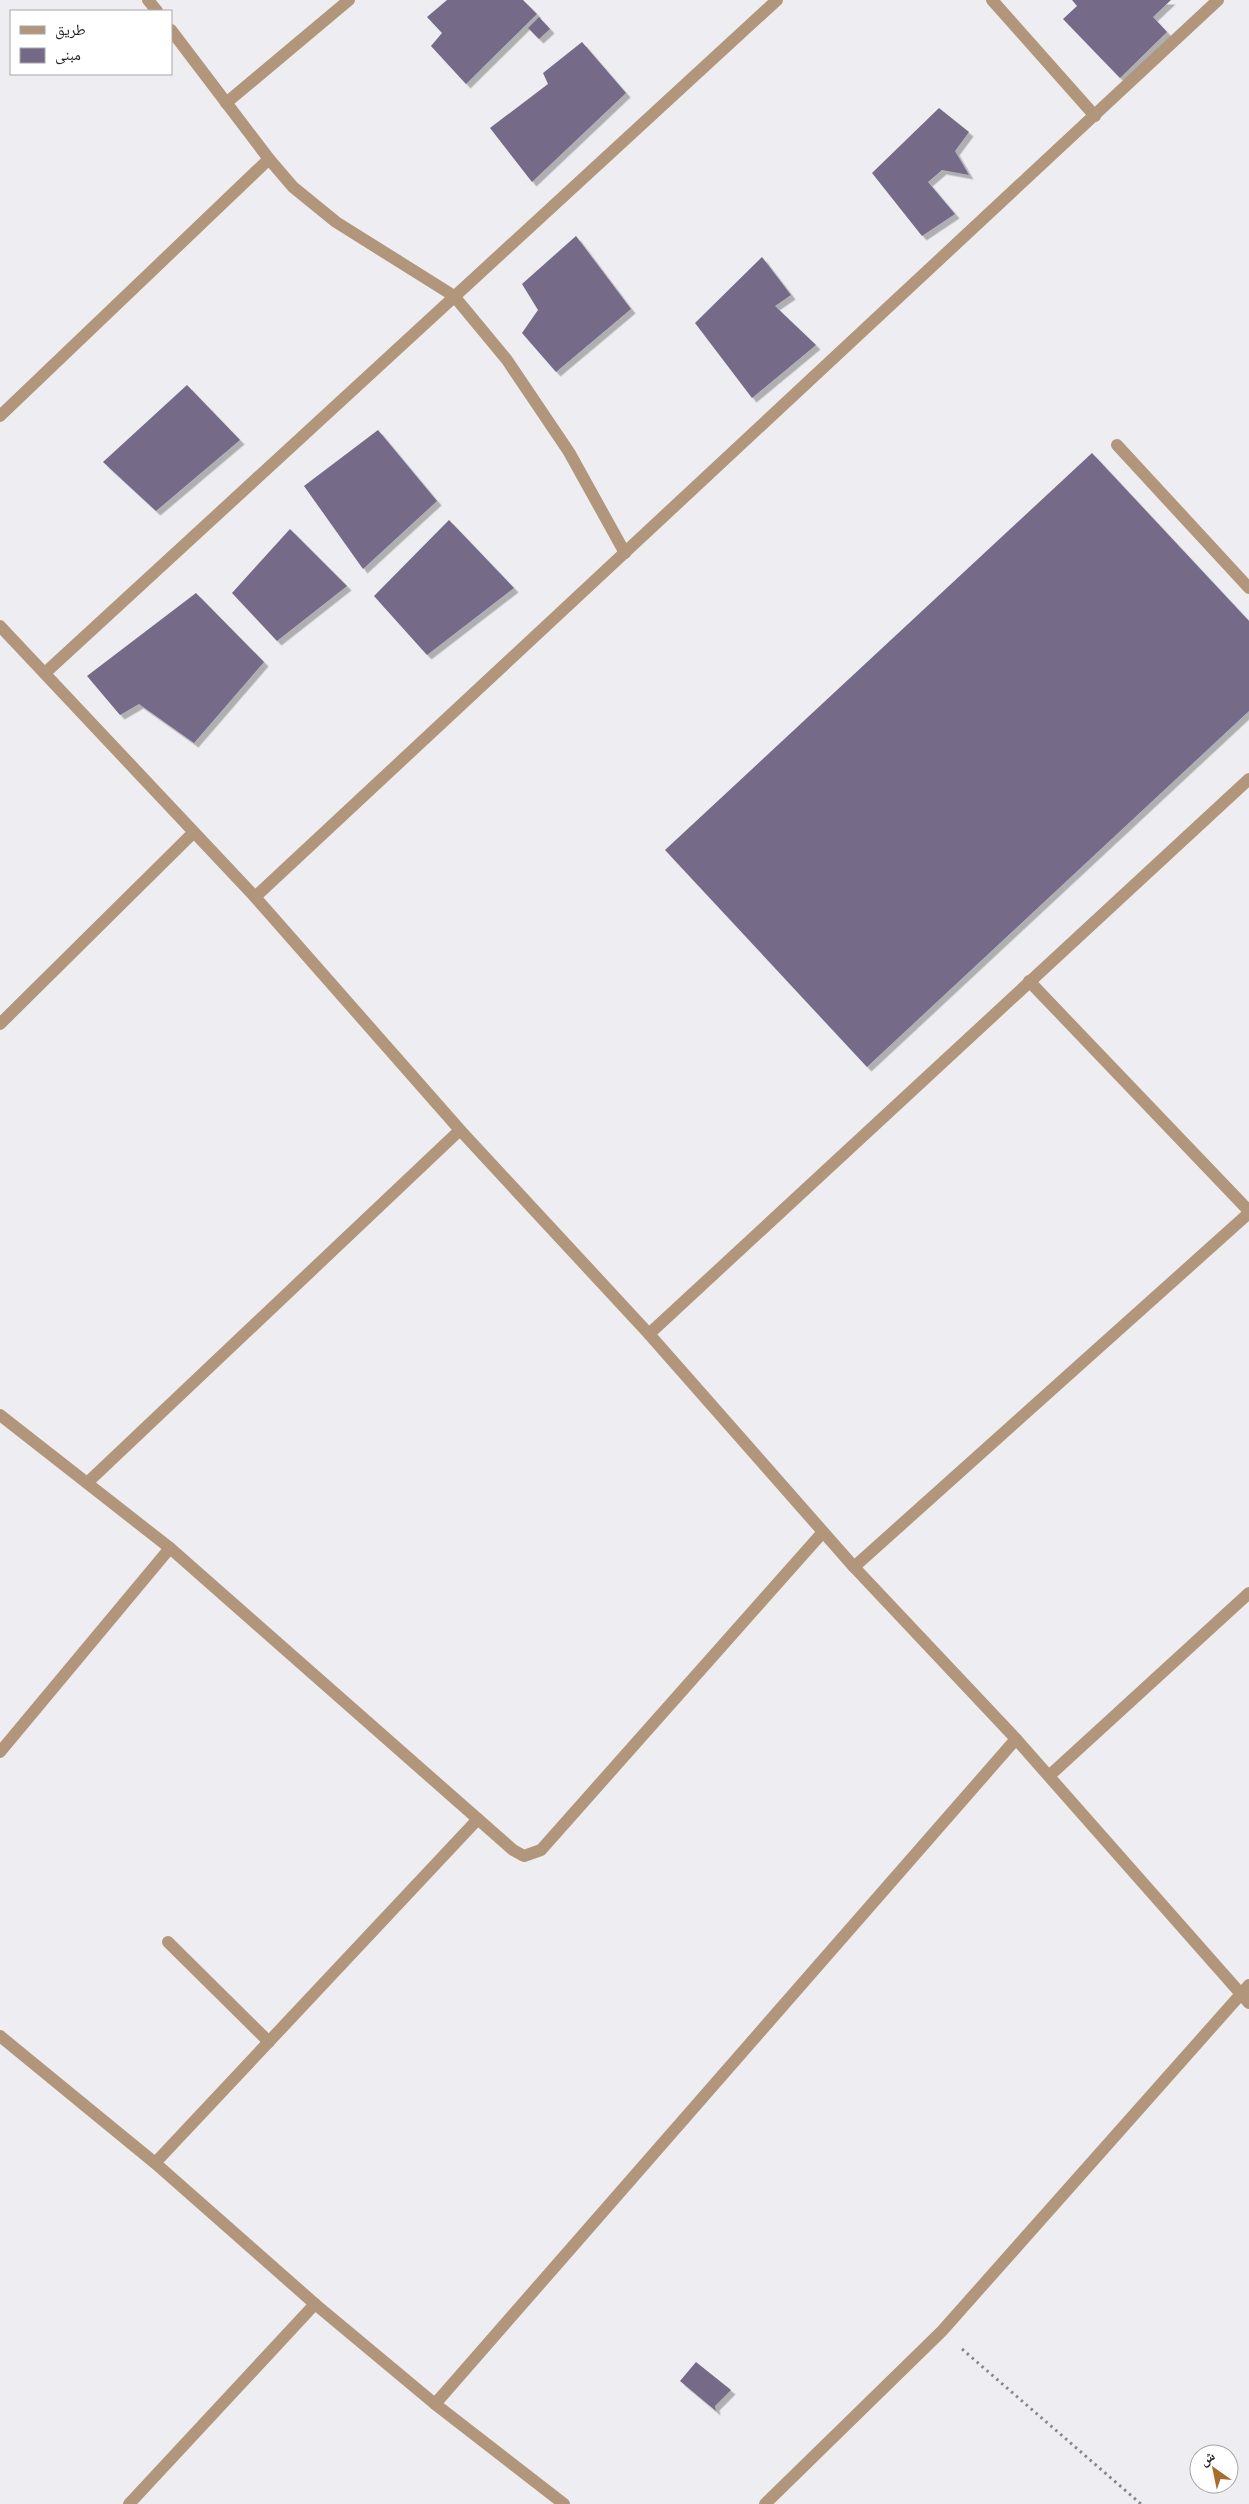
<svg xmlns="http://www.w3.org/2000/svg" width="1249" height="2504" font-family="Arial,'Noto Naskh Arabic',sans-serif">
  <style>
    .building { fill: #746a88; filter: url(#shadow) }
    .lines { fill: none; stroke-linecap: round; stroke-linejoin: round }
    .path { stroke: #88878a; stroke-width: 3; stroke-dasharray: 2.5 4; stroke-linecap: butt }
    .minor { stroke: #b1967c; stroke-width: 12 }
    .tertiary { stroke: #b1967c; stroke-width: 12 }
  </style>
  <defs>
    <filter id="shadow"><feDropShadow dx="4.5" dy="4.5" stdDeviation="0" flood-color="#0004"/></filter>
  </defs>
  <rect width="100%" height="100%" fill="#eeedf1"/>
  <g class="building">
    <polygon points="447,0 523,0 537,14 466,84 431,46 442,33 427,17"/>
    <polygon points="1072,0 1171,0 1153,17 1167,32 1120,78 1063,19 1077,6"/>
    <polygon points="539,17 550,29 539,39 528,28"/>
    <polygon points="582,42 626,93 532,182 490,128 548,84 543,73"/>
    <polygon points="939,108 969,132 955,151 969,175 942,170 928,182 955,214 922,236 872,173"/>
    <polygon points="576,236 631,309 556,372 522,333 538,310 522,284"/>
    <polygon points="762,257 791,295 775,306 816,345 752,398 695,323"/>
    <polygon points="187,385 240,440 156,511 103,462"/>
    <polygon points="378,430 437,501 363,569 304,486"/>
    <polygon points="1092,453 1249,621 1249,711 867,1067 665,850"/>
    <polygon points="449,520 514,588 427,655 374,596"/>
    <polygon points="290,529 347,586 277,641 232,593"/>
    <polygon points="196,593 264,662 194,743 139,704 120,715 87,676"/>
    <polygon points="696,2362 731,2390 715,2406 716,2411 680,2381"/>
  </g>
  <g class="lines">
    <polyline class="path" points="962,2349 1141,2504"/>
    <g class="minor">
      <polyline points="148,0 157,11"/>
      <polyline points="992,0 1095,116"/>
      <polyline points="171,30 269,159 293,187 336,222 454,296 507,360 569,452 625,553"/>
      <polyline points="226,103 349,0"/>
      <polyline points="0,416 269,159"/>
      <polyline points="1117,445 1249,588"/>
      <polyline points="45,673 777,0"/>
      <polyline points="255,897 1218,0"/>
      <polyline points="1029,981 1249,1211"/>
      <polyline points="0,1024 193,833"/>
      <polyline points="649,1334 1249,779"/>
      <polyline points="0,1415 170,1548 513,1850 524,1856 541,1850 823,1532"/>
      <polyline points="87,1483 460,1130"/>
      <polyline points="854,1567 1249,1213"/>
      <polyline points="0,1752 170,1548"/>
      <polyline points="1049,1776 1249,1593"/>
      <polyline points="168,1942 269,2042"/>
      <polyline points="0,2036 155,2163 315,2304 435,2404 564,2504"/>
      <polyline points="155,2163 478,1819"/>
      <polyline points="435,2404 1016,1739"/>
      <polyline points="129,2504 315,2304"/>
      <polyline points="765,2504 942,2331 1249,1985"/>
    </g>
    <polyline class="tertiary" points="0,626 255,897 460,1130 649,1334 854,1567 1016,1739 1249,2003"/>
  </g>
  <rect x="10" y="10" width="162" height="65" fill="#ffffff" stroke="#a7a6a7"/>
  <rect x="20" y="26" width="25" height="8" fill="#b1967c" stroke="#a7a6a7"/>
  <text x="55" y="35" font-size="15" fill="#222123">طريق</text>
  <rect x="20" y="48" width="25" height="15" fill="#746a88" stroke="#a7a6a7"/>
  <text x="55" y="60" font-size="15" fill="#222123">مبنى</text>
  <g transform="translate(1214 2469) rotate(327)"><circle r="24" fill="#ffffff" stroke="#a7a6a7"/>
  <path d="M0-4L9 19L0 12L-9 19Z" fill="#a76e2d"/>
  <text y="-8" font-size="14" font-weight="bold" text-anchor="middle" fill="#222123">ش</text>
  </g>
</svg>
